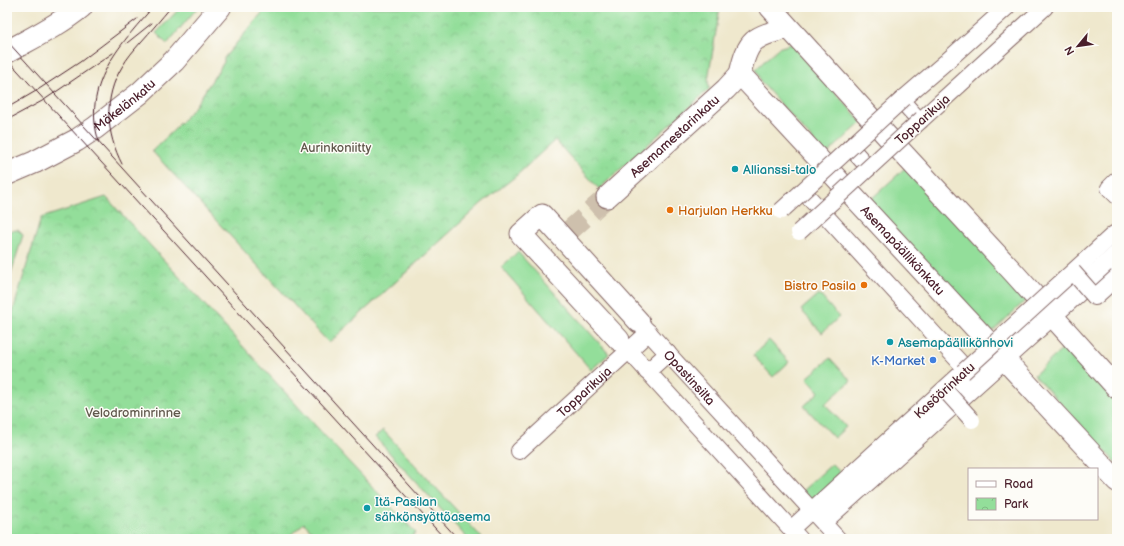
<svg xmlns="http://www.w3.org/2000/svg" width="1124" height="546" font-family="'Balsamiq Sans',sans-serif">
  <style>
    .grass { fill: #93de9a; stroke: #6e7e62 }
    .park { fill: url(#park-crowns); stroke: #6e7e62 }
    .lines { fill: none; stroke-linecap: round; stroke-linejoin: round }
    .minor-tunnel { stroke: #cec0ad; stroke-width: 21; stroke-dasharray: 21 10; stroke-linecap: butt }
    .pedestrian-casing { stroke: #846564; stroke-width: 18 }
    .minor-casing { stroke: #846564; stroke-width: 23 }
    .primary-casing { stroke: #846564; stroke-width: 24 }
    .pedestrian { stroke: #fff; stroke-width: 16 }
    .minor { stroke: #fff; stroke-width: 21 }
    .primary { stroke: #fff; stroke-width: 22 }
    .tram { stroke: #4a1f2b; stroke-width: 1 }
    .pedestrian-bridge-casing { stroke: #846564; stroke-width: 18; stroke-linecap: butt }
    .pedestrian-bridge { stroke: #fff; stroke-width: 16 }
    .culture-dot { fill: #0f9aa8; stroke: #fdfcf7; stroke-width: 1.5 }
    .food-dot { fill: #e8710a; stroke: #fdfcf7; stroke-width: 1.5 }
    .shop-dot { fill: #3f7fe0; stroke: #fdfcf7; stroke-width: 1.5 }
    .labels { text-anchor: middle; stroke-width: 3; stroke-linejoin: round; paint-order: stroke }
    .street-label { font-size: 13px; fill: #4a1f2b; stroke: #fdfcf7 }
    .park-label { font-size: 13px; fill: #60584c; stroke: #fdfcf7 }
    .culture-label { font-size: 13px; fill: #0d838f; stroke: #fdfcf7; text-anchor: start }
    .food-label { font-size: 13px; fill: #c56008; stroke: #fdfcf7; text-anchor: start }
    .shop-label { font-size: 13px; fill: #366cbe; stroke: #fdfcf7; text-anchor: end }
  </style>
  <defs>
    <pattern id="park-crowns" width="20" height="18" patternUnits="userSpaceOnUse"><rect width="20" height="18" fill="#93de9a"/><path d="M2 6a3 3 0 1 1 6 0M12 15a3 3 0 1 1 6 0" fill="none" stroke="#80be85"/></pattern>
  </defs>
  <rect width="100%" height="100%" fill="#fdfcf7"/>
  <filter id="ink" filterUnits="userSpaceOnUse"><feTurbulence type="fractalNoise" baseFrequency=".025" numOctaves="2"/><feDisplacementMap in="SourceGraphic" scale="8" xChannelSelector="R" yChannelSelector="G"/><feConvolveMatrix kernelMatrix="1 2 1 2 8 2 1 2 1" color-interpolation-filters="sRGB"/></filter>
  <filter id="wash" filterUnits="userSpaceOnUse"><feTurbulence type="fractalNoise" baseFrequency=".012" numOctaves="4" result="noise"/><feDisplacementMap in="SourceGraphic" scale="16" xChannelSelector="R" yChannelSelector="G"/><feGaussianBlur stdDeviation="0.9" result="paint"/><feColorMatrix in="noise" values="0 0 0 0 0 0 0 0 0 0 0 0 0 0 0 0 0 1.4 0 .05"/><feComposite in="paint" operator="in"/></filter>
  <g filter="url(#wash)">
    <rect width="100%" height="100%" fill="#efe8cd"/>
    <g class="grass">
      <polygon points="181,7 198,7 167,44 156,33"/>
      <polygon points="791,44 862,122 826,155 761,82 756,69 778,48"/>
      <polygon points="906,167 1027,299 991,333 869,201"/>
      <polygon points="18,230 23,235 7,286 7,231"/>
      <polygon points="518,252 609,354 591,370 501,267"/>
      <polygon points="819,294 839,317 822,333 801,310"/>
      <polygon points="769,340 789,362 773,377 753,355"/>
      <polygon points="1066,346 1117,401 1117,464 1034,375"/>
      <polygon points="830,358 851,381 825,404 846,427 834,438 804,406 819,392 807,378"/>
      <polygon points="383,430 483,539 468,539 375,437"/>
      <polygon points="832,464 842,474 812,501 802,491"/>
    </g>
    <g class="park">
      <polygon points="267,7 720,7 708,80 709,89 599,189 555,140 516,176 482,203 329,343 152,151 175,129 195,106 224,62 224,58"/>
      <polygon points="106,197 347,460 416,533 409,539 319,539 304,523 286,539 7,539 7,331 41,218"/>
    </g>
  </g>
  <g filter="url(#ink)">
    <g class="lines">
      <polyline class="minor-tunnel" points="568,232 607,197"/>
      <g class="pedestrian-casing">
        <g id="pedestrian">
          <polyline points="904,98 947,61 1007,7"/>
          <polyline points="901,100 920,121"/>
          <polyline points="922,119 1045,7"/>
          <polyline points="850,147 869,168"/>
          <polyline points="803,191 966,369"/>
          <polyline points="1117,196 1109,188 1117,180"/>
          <polyline points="1067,277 1114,234"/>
          <path id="s1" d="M639,322L838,539"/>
          <polyline points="619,340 800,539"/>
          <polyline points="647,372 668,353"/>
          <path id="s2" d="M519,451L649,332"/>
          <polyline points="791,529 963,372"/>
        </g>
      </g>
      <g class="minor-casing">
        <g id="minor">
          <polyline points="770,7 886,135 1014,273 1117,388"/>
          <path id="s3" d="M788,28C754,37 748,38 740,74L1117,481"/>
          <path id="s4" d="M607,197L726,89L740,74"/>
          <polyline points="619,340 521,234 542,215 639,322"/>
          <polyline points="826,517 1117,256"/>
        </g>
      </g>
      <g class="primary-casing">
        <g id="primary">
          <path d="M7,52C32,38 59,25 81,7"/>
          <path id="s5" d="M7,174L35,162L77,140L95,128L140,93L174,61L220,7"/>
        </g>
      </g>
      <use href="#pedestrian" class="pedestrian"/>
      <use href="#minor" class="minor"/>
      <use href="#primary" class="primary"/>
      <g class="tram">
        <polyline points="7,41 458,539"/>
        <polyline points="127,43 152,23"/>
        <polyline points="7,59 445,539"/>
        <polyline points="7,108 36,91 80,62 137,19"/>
        <polyline points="7,120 44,100 113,53"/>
        <path d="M99,142C81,86 119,46 153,7"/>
        <path d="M122,164C106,133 103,98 122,67C127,58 134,50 141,42C151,31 161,19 171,7"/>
      </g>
      <g class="pedestrian-bridge-casing">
        <g id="pedestrian-bridge">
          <polyline points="781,211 904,98"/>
          <polyline points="799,232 922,119"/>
          <polyline points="1073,272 1095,297 1117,277"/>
          <polyline points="963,372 1067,277"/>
          <polyline points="944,389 972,420"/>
        </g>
      </g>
      <use href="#pedestrian-bridge" class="pedestrian-bridge"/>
    </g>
  </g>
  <g class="culture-dot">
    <circle cx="735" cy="169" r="4"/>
    <circle cx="890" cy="342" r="4"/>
    <circle cx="367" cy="508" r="4"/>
  </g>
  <g class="food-dot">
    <circle cx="670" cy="210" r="4"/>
    <circle cx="864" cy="285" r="4"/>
  </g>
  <circle class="shop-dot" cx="933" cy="360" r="4"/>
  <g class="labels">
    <g class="street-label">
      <text dy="5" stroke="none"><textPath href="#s5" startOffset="137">Mäkelänkatu</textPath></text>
      <text transform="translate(922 119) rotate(-42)" y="5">Topparikuja</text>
      <text dy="5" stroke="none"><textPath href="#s4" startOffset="91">Asemamestarinkatu</textPath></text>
      <text dy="5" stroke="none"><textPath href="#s3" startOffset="313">Asemapäällikönkatu</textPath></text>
      <text dy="5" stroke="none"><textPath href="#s1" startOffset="75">Opastinsilta</textPath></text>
      <text transform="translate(944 390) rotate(-42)" y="5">Kasöörinkatu</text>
      <text dy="5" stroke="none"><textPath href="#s2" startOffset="88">Topparikuja</textPath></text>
    </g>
    <g class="park-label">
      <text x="336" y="152">Aurinkoniitty</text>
      <text x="133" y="417">Velodrominrinne</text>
    </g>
    <g class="culture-label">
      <text x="743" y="174">Allianssi-talo</text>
      <text x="898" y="347">Asemapäällikönhovi</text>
      <text x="375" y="506">Itä-Pasilan<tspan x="375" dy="15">sähkönsyöttöasema</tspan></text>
    </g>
    <g class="food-label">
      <text x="678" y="215">Harjulan Herkku</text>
      <text x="856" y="290" text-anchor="end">Bistro Pasila</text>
    </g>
    <g class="shop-label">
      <text x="925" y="365">K-Market</text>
    </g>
  </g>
  <rect width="1124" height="546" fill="none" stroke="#fdfcf7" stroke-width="24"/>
  <rect x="968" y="468" width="130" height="52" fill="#fdfcf7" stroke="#b5a4a5"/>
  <rect x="976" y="481" width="20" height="6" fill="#ffffff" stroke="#b5a4a5"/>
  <text x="1004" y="488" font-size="12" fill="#4a1f2b">Road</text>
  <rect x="976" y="498" width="20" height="12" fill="url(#park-crowns)" stroke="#b5a4a5"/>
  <text x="1004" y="508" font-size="12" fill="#4a1f2b">Park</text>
  <g transform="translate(1078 46) rotate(241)" stroke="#fdfcf7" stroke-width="3" paint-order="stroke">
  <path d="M0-3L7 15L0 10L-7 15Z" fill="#4a1f2b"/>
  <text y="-6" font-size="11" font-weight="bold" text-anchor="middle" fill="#4a1f2b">N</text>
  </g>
</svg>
